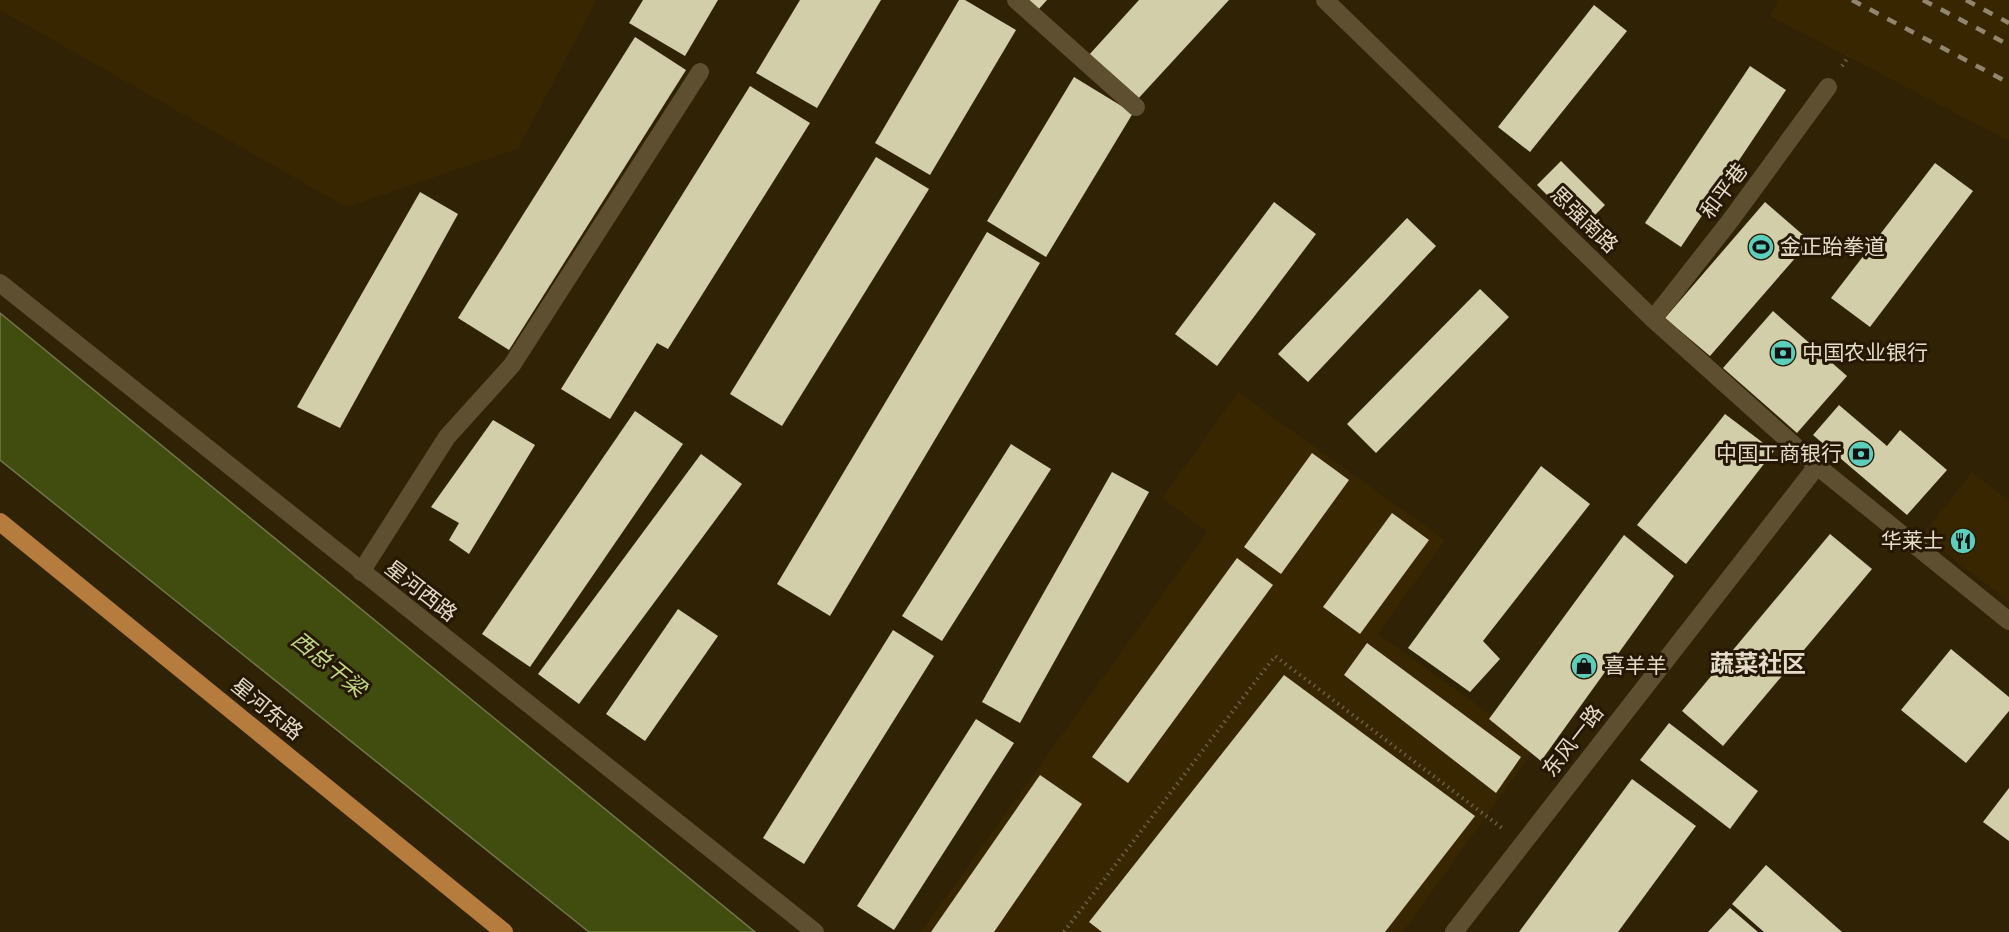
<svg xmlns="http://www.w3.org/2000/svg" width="2009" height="932" font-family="'Fira Sans Condensed','Noto Sans SC',sans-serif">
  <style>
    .built { fill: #382600 }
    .water { fill: #404d0f; stroke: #717847; stroke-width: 1.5 }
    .building { fill: #d2ceaa }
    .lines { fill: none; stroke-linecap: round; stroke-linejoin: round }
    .path { stroke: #6c6046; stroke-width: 4; stroke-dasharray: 1.5 4.5; stroke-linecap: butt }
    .minor { stroke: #5f4f31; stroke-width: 18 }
    .major { stroke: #b57c3e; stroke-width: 18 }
    .rail { stroke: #91856e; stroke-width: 4.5; stroke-dasharray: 10 10; stroke-linecap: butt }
    .labels { text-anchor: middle; stroke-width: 6; stroke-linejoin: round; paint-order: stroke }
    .street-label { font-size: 21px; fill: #e4dbca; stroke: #261800 }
    .poi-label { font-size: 21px; fill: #e4dbca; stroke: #261800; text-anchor: start }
    .water-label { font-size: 22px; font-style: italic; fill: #c1d982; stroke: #261800 }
    .quarter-label { font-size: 24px; font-weight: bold; fill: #e4dbca; stroke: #261800 }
  </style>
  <rect width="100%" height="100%" fill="#302204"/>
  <g class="built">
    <polygon points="0,0 597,0 518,149 346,207 0,10"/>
    <polygon points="1778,0 2009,0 2009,141 1770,16"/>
    <polygon points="1238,392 1445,540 1378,634 1536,747 1403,932 921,932 1207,532 1162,498"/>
    <polygon points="1972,472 2009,501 2009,602 1923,535"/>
  </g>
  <polygon class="water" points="0,313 755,932 589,932 0,460"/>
  <g class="building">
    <polygon points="643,0 718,0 685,56 629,23"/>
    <polygon points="800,0 881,0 817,108 756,73"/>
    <polygon points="959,0 965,0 1016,30 930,175 875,143"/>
    <polygon points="1024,0 1047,0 1037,11"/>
    <polygon points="1139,0 1229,0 1136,101 1088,56"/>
    <polygon points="1594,5 1627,31 1530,152 1498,127"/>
    <polygon points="635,37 686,70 509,350 458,318"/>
    <polygon points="1750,66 1786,90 1681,247 1645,223"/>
    <polygon points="1074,77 1133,113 1046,257 987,221"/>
    <polygon points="750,86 810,123 668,349 657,343 610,419 561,389"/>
    <polygon points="876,157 929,189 782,426 730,394"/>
    <polygon points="1561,161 1605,205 1581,229 1537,185"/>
    <polygon points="1935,163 1973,191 1870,327 1831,298"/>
    <polygon points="420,192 458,214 340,428 297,407"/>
    <polygon points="1274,202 1316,234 1217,366 1175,334"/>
    <polygon points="1765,202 1810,241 1710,356 1665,318"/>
    <polygon points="1407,218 1436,246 1308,382 1278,354"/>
    <polygon points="987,232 1040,263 830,616 777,584"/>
    <polygon points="1480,289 1509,317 1376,453 1347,424"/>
    <polygon points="1773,311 1847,376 1797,433 1723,368"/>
    <polygon points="1839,405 1887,446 1900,430 1947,470 1907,515 1813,435"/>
    <polygon points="635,411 683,444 530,667 482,634"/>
    <polygon points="1725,414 1774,451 1686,564 1637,525"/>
    <polygon points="493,420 535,445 469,554 449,540 459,523 431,507"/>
    <polygon points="1011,444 1051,469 942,641 902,616"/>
    <polygon points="1312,453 1349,480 1281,574 1244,547"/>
    <polygon points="701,454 742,484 579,704 538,674"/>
    <polygon points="1541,466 1590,504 1483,641 1500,659 1470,692 1408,648"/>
    <polygon points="1112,472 1149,492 1020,723 982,702"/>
    <polygon points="1392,513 1429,540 1360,634 1323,607"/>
    <polygon points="1830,534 1872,569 1723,746 1682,711"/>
    <polygon points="1624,535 1674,576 1541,761 1489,719"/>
    <polygon points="1237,558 1273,585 1128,783 1092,757"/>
    <polygon points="678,609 718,636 645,741 606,714"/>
    <polygon points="893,630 934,656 804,864 763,838"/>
    <polygon points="1367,643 1521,757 1496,793 1344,675"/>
    <polygon points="1951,649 2009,697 2009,711 1966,763 1901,710"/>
    <polygon points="1284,675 1475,816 1385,932 1102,932 1089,922"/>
    <polygon points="976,719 1014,743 894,930 857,906"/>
    <polygon points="1669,723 1758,791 1730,829 1640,760"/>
    <polygon points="1040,775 1082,804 994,932 931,932"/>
    <polygon points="1632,779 1696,826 1618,932 1519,932"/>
    <polygon points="2009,788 2009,841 1983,822"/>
    <polygon points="1766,865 1842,932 1764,932 1732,904"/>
    <polygon points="1730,908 1758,932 1708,932"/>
  </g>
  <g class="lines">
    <g class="path">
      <polyline points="1842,66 1849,56"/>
      <polyline points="1064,932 1275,656 1502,828"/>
    </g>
    <g class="minor">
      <polyline points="1016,0 1136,107"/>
      <polyline points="1325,0 1653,319 1817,466 2009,621"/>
      <polyline points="0,283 815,932"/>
      <polyline points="1653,319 1730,221 1828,87"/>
      <polyline points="361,572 447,437 512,365 700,72"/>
      <polyline points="1454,932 1817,466"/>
    </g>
    <polyline class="major" points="0,522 504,932"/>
    <g class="rail">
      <polyline points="1852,0 2009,83"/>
      <polyline points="1923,0 2009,45"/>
      <polyline points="1966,0 2009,23"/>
    </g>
  </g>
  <defs>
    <g id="stadium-disc" transform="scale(1.35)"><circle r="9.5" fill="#5ccebb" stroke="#261800"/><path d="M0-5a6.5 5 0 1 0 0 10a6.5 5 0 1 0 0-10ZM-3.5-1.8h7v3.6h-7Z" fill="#111"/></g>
    <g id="bank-disc" transform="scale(1.35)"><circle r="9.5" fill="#5ccebb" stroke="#261800"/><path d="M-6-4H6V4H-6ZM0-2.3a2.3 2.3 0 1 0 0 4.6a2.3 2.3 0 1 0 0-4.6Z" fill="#111"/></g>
    <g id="restaurant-disc" transform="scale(1.35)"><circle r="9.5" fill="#5ccebb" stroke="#261800"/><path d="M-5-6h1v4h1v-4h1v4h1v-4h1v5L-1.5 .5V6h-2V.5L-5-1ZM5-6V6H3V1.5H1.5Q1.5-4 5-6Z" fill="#111"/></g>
    <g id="shop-disc" transform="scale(1.35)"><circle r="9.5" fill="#5ccebb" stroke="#261800"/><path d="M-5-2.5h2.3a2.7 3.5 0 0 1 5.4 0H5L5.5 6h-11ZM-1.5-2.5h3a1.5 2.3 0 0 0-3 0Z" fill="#111"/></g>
  </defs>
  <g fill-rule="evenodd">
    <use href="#stadium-disc" x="1761" y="247"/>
    <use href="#bank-disc" x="1783" y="353"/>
    <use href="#bank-disc" x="1861" y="454"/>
    <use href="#restaurant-disc" x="1963" y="541"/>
    <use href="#shop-disc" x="1584" y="666"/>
  </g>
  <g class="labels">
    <g class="street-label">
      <text transform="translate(1724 191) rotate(-53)" y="7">和平巷</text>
      <text transform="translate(1584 220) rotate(44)" y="7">思强南路</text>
      <text transform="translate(421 591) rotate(38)" y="7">星河西路</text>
      <text transform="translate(267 709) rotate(39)" y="7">星河东路</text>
      <text transform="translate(1573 741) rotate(-52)" y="7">东风一路</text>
    </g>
    <g class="poi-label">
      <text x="1780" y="254">金正跆拳道</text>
      <text x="1802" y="360">中国农业银行</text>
      <text x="1842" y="461" text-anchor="end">中国工商银行</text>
      <text x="1944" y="548" text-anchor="end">华莱士</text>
      <text x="1604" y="673">喜羊羊</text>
    </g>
    <g class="water-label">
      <text transform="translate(329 664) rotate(39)" y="8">西总干梁</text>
    </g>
    <g class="quarter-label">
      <text x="1758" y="672">蔬菜社区</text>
    </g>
  </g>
</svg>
